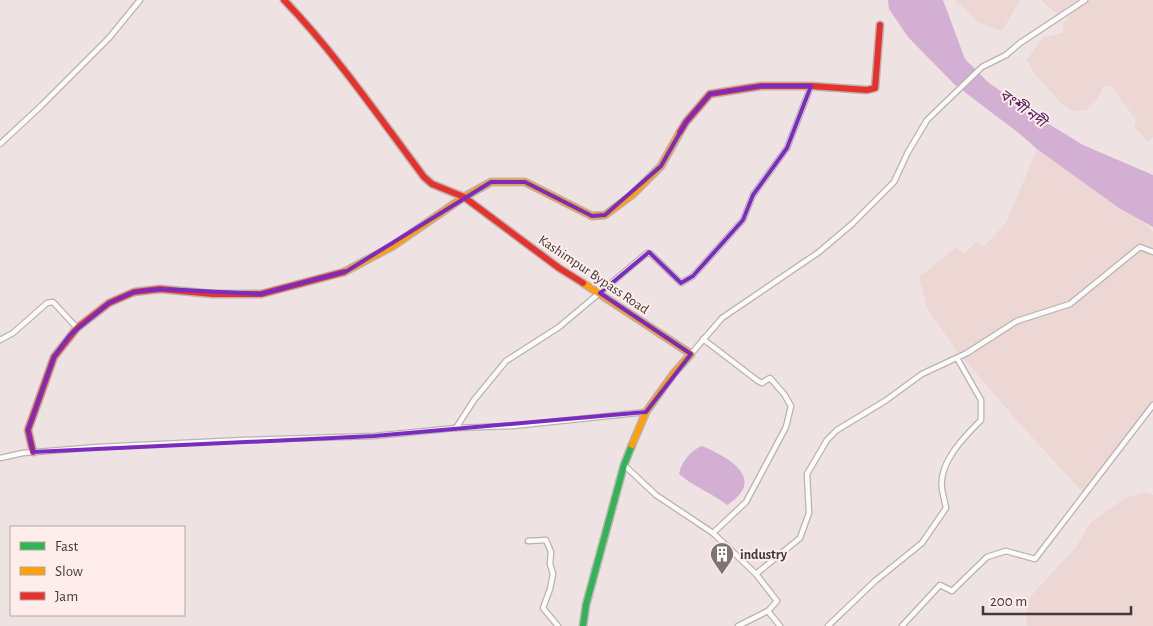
<svg xmlns="http://www.w3.org/2000/svg" width="1153" height="626" font-family="'Alegreya Sans','Noto Sans Bengali',sans-serif">
  <style>
    .built { fill: #ecd7d5 }
    .water { fill: #d2afd3 }
    .lines { fill: none; stroke-linecap: round; stroke-linejoin: round }
    .street-casing { stroke: #bab2b0; stroke-width: 7 }
    .fast-casing { stroke: #bab2b0; stroke-width: 9 }
    .slow-casing { stroke: #bab2b0; stroke-width: 9 }
    .jam-casing { stroke: #bab2b0; stroke-width: 9 }
    .street { stroke: #fcfbfb; stroke-width: 4.5 }
    .fast { stroke: #30b455; stroke-width: 6 }
    .slow { stroke: #ff9f0a; stroke-width: 6 }
    .jam { stroke: #e5322d; stroke-width: 6 }
    .marked { fill: none; stroke: #7b2cbf; stroke-width: 4; stroke-linejoin: round }
    .labels { text-anchor: middle; stroke-width: 4; stroke-linejoin: round; paint-order: stroke }
    .street-label { font-size: 14px; fill: #423939; stroke: #feedeb }
    .poi-label { font-size: 14px; font-weight: bold; fill: #423939; stroke: #feedeb; text-anchor: start }
    .water-label { font-size: 15px; font-style: italic; fill: #57205f; stroke: #feedeb }
  </style>
  <rect width="100%" height="100%" fill="#eee3e2"/>
  <g class="built">
    <polygon points="955,0 1020,0 1002,31 979,23"/>
    <polygon points="1041,0 1077,0 1057,14"/>
    <polygon points="1090,0 1153,0 1153,137 1148,141 1134,127 1136,120 1111,86 1104,86 1096,101 1086,110 1073,111 1061,103 1045,85 1035,74 1027,60 1035,48 1045,37 1063,33 1063,24 1071,13"/>
    <polygon points="1037,149 1119,208 1144,222 1153,232 1153,410 1087,497 1020,424 956,350 927,308 919,277 957,247 964,254 976,242 983,247 1006,223"/>
    <polygon points="1146,492 1153,495 1153,626 1027,626 1026,614 1030,597 1076,547 1091,522 1127,497"/>
  </g>
  <g class="water">
    <polygon points="888,0 943,0 965,59 989,83 1036,116 1083,145 1153,175 1153,227 1119,208 1037,149 1020,134 954,84 908,37 889,9"/>
    <path d="M702,446C730,458 767,479 727,505C712,493 694,487 679,474C681,462 691,450 702,446Z"/>
  </g>
  <g class="lines">
    <g class="street-casing">
      <g id="street">
        <polyline points="0,144 41,106 109,38 140,0"/>
        <polyline points="703,339 758,381 762,383 770,378 784,394 791,406 786,427 746,502 713,533"/>
        <polyline points="0,340 13,333 47,303 53,302 77,328"/>
        <polyline points="691,354 722,318 819,252 852,224 894,182 908,152 927,120 982,67 1006,55 1020,43 1085,0"/>
        <polyline points="456,428 474,400 506,361 559,327 647,253 651,254 681,283 693,276 743,220 753,195 787,148 811,86"/>
        <polyline points="0,458 23,453 98,447 244,440 374,436 456,428 513,426 646,412"/>
        <polyline points="624,465 656,495 713,533 756,574"/>
        <polyline points="528,541 546,540 551,552 550,564 553,574 550,589 543,608 558,626"/>
        <polyline points="768,611 780,626"/>
        <polyline points="738,626 768,611 777,601 756,574 800,538 809,513 807,474 827,440 837,430 885,401 922,374 967,353 1017,321 1070,304 1140,247 1153,252"/>
        <path d="M828,626L875,581L922,543L946,508C945,502 943,496 942,489C938,463 964,437 981,420V400L957,358"/>
        <polyline points="902,626 940,585 952,591 987,557 1006,551 1035,559 1153,405"/>
      </g>
    </g>
    <g class="fast-casing">
      <polyline id="fast" points="583,626 586,605 624,465 632,445"/>
    </g>
    <g class="slow-casing">
      <g id="slow">
        <polyline points="344,272 393,246 464,197 491,182 525,182 592,216 605,215 632,195 661,166 680,132"/>
        <polyline points="583,283 691,354 674,373 646,412 632,445"/>
      </g>
    </g>
    <g class="jam-casing">
      <g id="jam">
        <path d="M284,0C336,54 379,117 424,177L432,184L464,197L559,268L583,283"/>
        <polyline points="680,132 686,122 710,94 761,86 811,86 867,90 875,88 880,25"/>
        <polyline points="33,452 28,430 54,357 77,328 109,303 134,292 160,289 213,294 261,294 344,272"/>
      </g>
    </g>
    <use href="#street" class="street"/>
    <use href="#fast" class="fast"/>
    <use href="#slow" class="slow"/>
    <use href="#jam" class="jam"/>
  </g>
  <path class="marked" d="M761,86H811L787,148L753,195L743,220L693,276L681,283L649,252L600,293L691,354L646,412L374,436L33,452L28,430L54,357L70,335L109,303L134,292L160,289L261,294L347,271L491,182H525L592,216L605,215L661,166L686,122L710,94Z"/>
  <defs>
    <g id="building-pin" transform="scale(1.25)"><path d="M0 17L-7.5 6A9.5 9.5 0 1 1 7.5 6Z" fill="#7e7474" stroke="#feedeb"/><path d="M-4-6H4V6H1V3H-1V6H-4ZM-2.5-4.3h1.7v1.8h-1.7ZM.8-4.3h1.7v1.8H.8ZM-2.5-1h1.7V.8h-1.7ZM.8-1h1.7V.8H.8Z" fill="#fff"/></g>
  </defs>
  <g fill-rule="evenodd">
    <use href="#building-pin" x="722" y="554"/>
  </g>
  <g class="labels">
    <g class="street-label">
      <text transform="translate(594 274) rotate(34)" y="5">Kashimpur Bypass Road</text>
    </g>
    <g class="poi-label">
      <text x="740" y="559">industry</text>
    </g>
    <g class="water-label">
      <text transform="translate(1023 108) rotate(36)" y="5">বংশী নদী</text>
    </g>
  </g>
  <rect x="10" y="526" width="175" height="90" fill="#feedeb" stroke="#b3a5a4"/>
  <rect x="20" y="542" width="25" height="8" fill="#30b455" stroke="#b3a5a4"/>
  <text x="55" y="551" font-size="15" fill="#423939">Fast</text>
  <rect x="20" y="567" width="25" height="8" fill="#ff9f0a" stroke="#b3a5a4"/>
  <text x="55" y="576" font-size="15" fill="#423939">Slow</text>
  <rect x="20" y="592" width="25" height="8" fill="#e5322d" stroke="#b3a5a4"/>
  <text x="55" y="601" font-size="15" fill="#423939">Jam</text>
  <path d="M983 606v8h148v-8" fill="none" stroke="#423939" stroke-width="2.5"/>
  <text x="990" y="606" font-size="15" fill="#423939" stroke="#feedeb" stroke-width="4" paint-order="stroke">200 m</text>
</svg>
